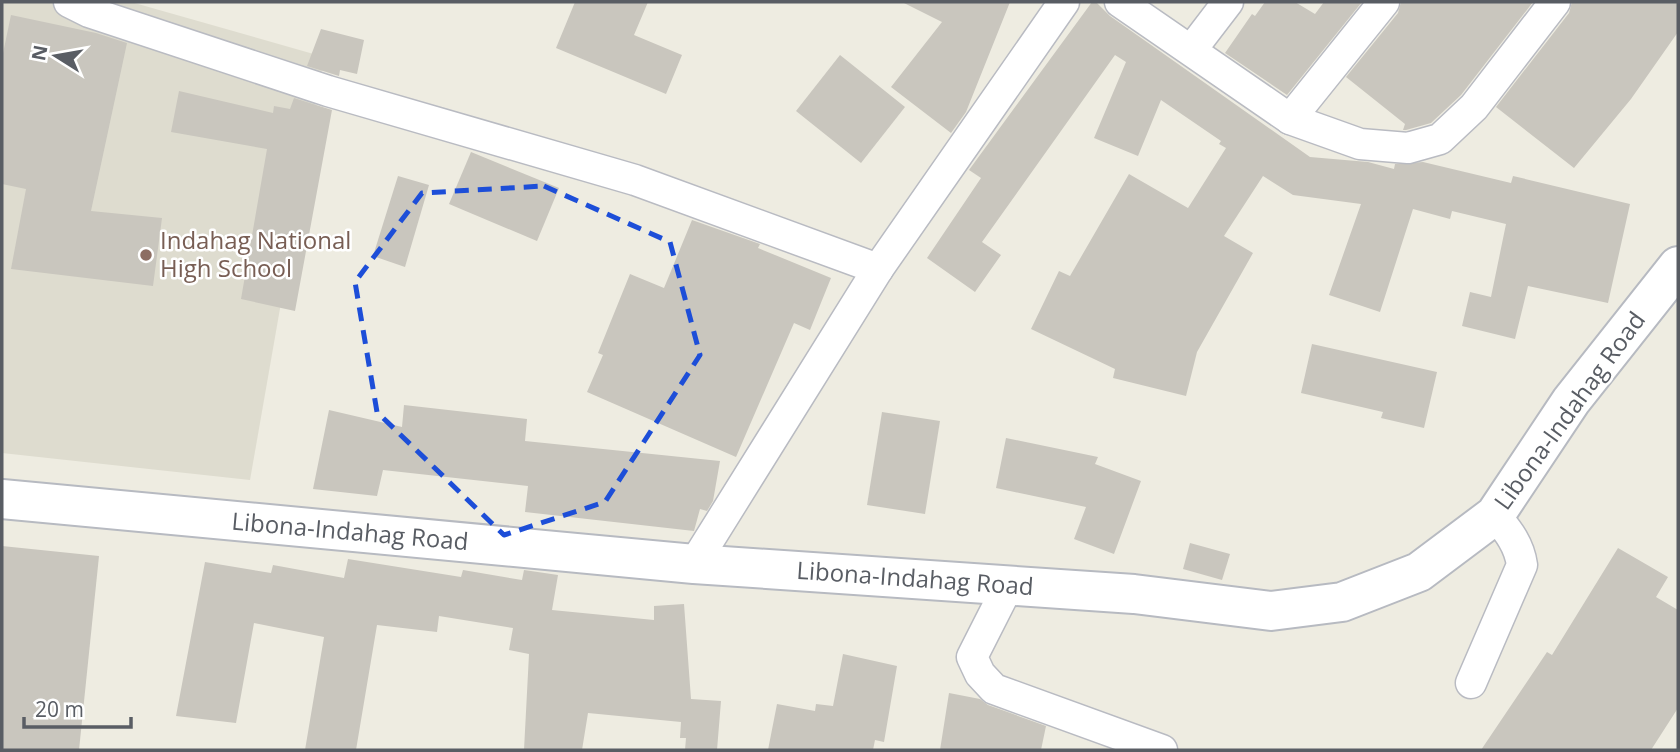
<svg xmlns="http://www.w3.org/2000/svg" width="1680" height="752" font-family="'Open Sans',sans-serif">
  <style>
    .education { fill: #dedccf }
    .building { fill: #c9c6be }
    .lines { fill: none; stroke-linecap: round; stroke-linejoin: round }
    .minor-casing { stroke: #b9bbc2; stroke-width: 33 }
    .secondary-casing { stroke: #b7bac1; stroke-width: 42 }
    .minor { stroke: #fff; stroke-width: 30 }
    .secondary { stroke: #fff; stroke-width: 38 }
    .marked { fill: none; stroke: #1d4ed8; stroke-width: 5; stroke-dasharray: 14 9; stroke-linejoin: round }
    .education-dot { fill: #8d6e63; stroke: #fff; stroke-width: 2.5 }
    .labels { text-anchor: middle; stroke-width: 5; stroke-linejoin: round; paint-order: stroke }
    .education-label { font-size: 24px; fill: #785e54; stroke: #fff; text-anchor: start }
    .street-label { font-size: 24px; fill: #595d64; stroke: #fff }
  </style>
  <rect width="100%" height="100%" fill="#eeece1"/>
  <polygon class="education" points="2,2 131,2 324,57 250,480 2,453"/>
  <g class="building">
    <polygon points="575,2 648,2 634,35 682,55 666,94 556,48"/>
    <polygon points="902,2 1010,2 966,112 951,133 891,87 942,22"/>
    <polygon points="1092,2 1096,2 1110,16 1310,157 1368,162 1394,169 1395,164 1423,162 1511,183 1513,176 1630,204 1608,303 1528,286 1515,339 1462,326 1470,292 1491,297 1506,224 1452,211 1450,219 1413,209 1380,312 1329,295 1361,204 1293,195 1263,176 1224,236 1253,253 1197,352 1186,396 1113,378 1115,369 1031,329 1059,271 1070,276 1129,174 1188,208 1226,148 1219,144 1221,141 1161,100 1138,156 1094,138 1126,62 1115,55 982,242 1001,255 975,292 927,258 981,178 969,170"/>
    <polygon points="1265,2 1295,2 1315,14 1324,2 1362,2 1287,95 1225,53 1252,14 1255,16"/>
    <polygon points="1401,2 1533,2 1461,95 1431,123 1406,130 1403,130 1405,124 1346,77 1398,13"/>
    <polygon points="1572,2 1678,2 1678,32 1631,99 1574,168 1496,107 1569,13"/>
    <polygon points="11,15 96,33 127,43 91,211 162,218 153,286 11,269 26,189 2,184 2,58"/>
    <polygon points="321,29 364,40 357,74 340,70 339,76 307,66"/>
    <polygon points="840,55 905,107 861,163 796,111"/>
    <polygon points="179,91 273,113 274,106 290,109 294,98 332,110 295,311 241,299 267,149 171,132"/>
    <polygon points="471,152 559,188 537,241 449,204"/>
    <polygon points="398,176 429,185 405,267 373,256"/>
    <polygon points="692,220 760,244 758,248 831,278 810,330 794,323 736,457 587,392 603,355 598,353 630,274 664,288"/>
    <polygon points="1312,344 1437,372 1424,428 1381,418 1383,412 1301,393"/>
    <polygon points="404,405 527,419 525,441 720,461 713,501 707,511 700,509 694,531 525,512 528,486 383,470 377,496 313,489 329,410 402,427"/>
    <polygon points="882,412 940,421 925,514 867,505"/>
    <polygon points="1006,438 1098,457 1095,464 1141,481 1114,554 1074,539 1086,507 996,488"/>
    <polygon points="1190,543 1230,554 1222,580 1183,569"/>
    <polygon points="2,546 99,556 79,750 2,750"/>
    <polygon points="1618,548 1668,577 1656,597 1678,610 1678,708 1651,750 1481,750 1547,652 1552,655"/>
    <polygon points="348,559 461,577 463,570 522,580 524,570 558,575 552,610 654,620 654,606 684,604 691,699 721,701 717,750 685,750 686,738 680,738 681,722 588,713 582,750 524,750 529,654 509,650 513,628 439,616 437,632 377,625 356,750 305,750 324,637 254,623 236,723 176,716 205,562 271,573 273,565 344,578"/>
    <polygon points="843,654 897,666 884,742 875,740 873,750 768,750 777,704 815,711 816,704 833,706"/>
    <polygon points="949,693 980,699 988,705 1046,726 1041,750 940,750"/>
  </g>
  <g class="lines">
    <g class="minor-casing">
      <g id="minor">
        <polyline points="69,2 89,12 328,91 635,180 878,269"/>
        <polyline points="1120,2 1290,119 1384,2"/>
        <polyline points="1192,49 1228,2"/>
        <polyline points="1290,119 1360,144 1408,148 1440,139 1474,107 1555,2"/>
        <polyline points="694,564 878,269 1064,2"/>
        <polyline points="1008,586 972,657 980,674 994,689 1162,750"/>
        <path d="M1471,683L1522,565C1519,544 1508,531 1495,515"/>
      </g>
    </g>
    <g class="secondary-casing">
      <polyline id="secondary" points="2,499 694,564 1134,594 1271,611 1342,602 1419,572 1495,515 1571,401 1678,266"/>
    </g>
    <use href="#minor" class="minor"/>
    <use href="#secondary" class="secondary"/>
  </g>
  <path class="marked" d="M544,186L670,242L700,355L605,502L504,535L377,412L355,282L422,193Z"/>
  <circle class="education-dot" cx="146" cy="255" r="7"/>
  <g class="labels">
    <g class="education-label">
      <text x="160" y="249">Indahag National<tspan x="160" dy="28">High School</tspan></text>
    </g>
    <g class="street-label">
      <text transform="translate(1570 411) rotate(-54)" y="8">Libona-Indahag Road</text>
      <text transform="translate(350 532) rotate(5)" y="8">Libona-Indahag Road</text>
      <text transform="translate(915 579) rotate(4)" y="8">Libona-Indahag Road</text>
    </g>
  </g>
  <rect width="1680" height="752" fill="none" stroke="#595d64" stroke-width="7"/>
  <g transform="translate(56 56) rotate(281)" stroke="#ffffff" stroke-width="5" paint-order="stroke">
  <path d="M0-5L12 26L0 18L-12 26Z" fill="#595d64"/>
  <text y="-10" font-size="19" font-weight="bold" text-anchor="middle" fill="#595d64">N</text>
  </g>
  <path d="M24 717v10h107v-10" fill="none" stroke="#595d64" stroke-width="3.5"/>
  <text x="35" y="717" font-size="21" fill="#595d64" stroke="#ffffff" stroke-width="5" paint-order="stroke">20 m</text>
</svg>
